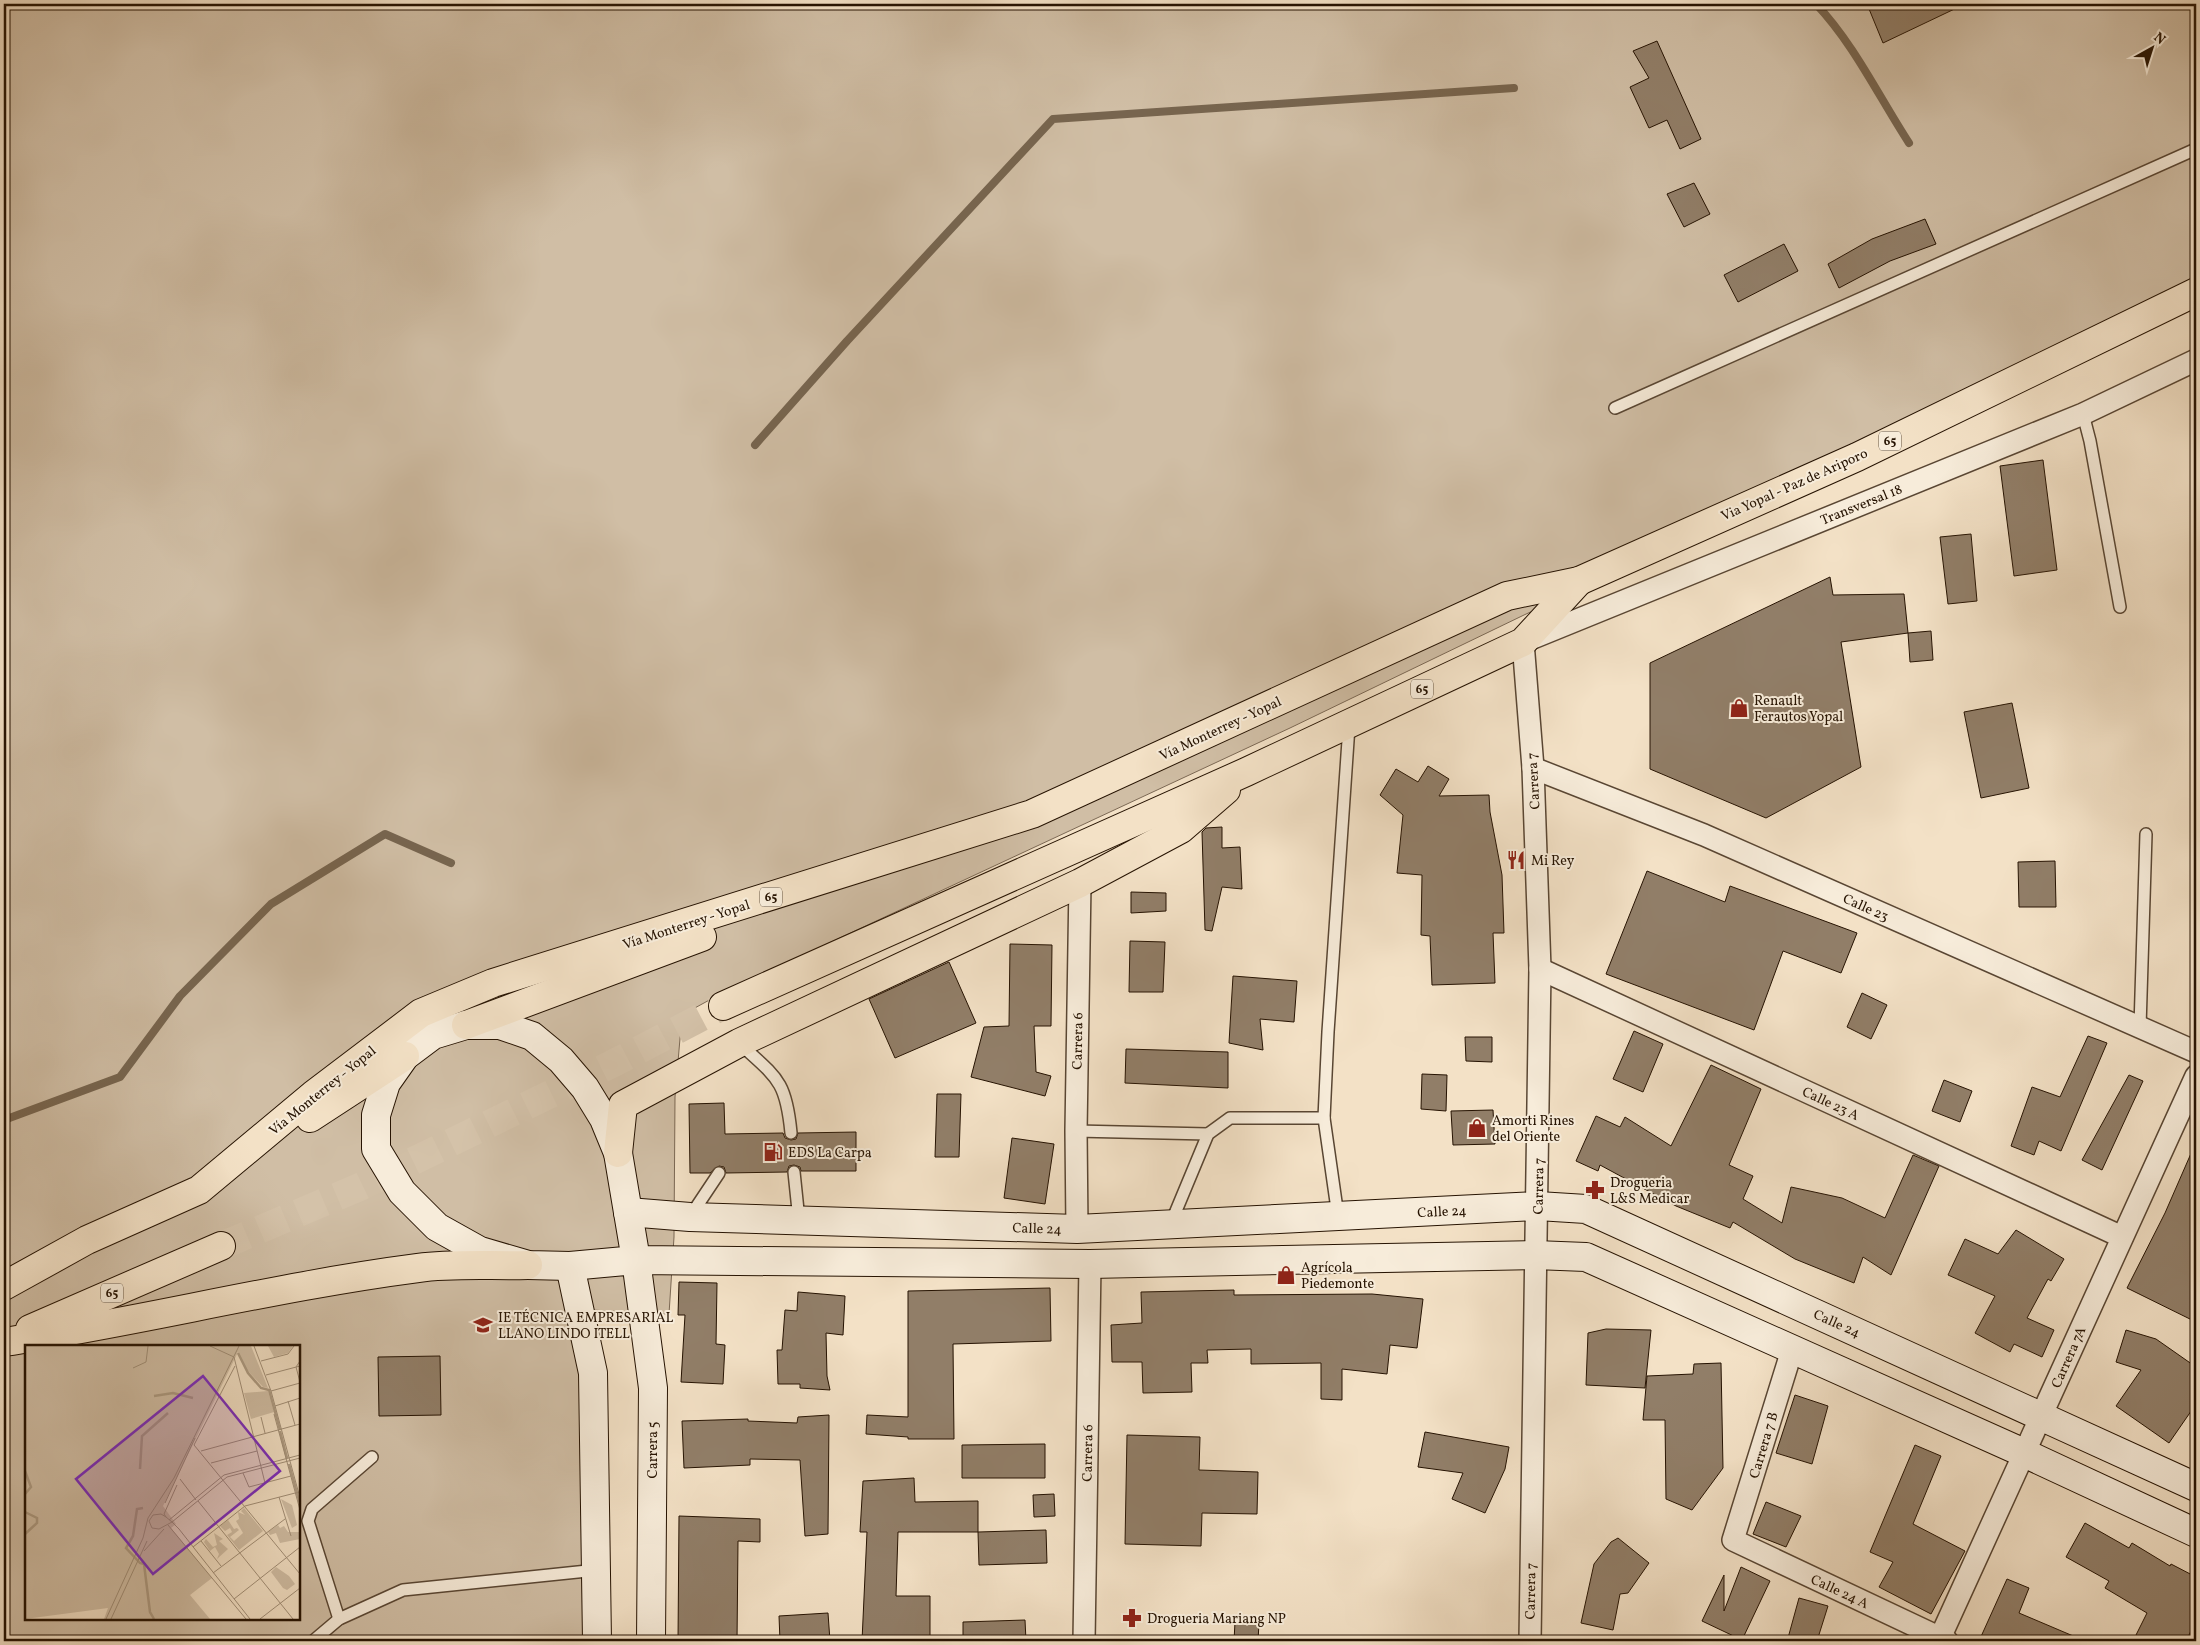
<svg xmlns="http://www.w3.org/2000/svg" width="2200" height="1645" font-family="Vollkorn,serif">
  <style>
    .green { fill: #d0bea5; stroke: #7b6854; fill-rule: evenodd }
    .lines { fill: none; stroke-linecap: round; stroke-linejoin: round }
    .stream { stroke: #77654f; stroke-width: 8 }
    .building { fill: #917e68; stroke: #261302 }
    .primary-tunnel { stroke: #d4c2a9; stroke-width: 28; stroke-dasharray: 28 14; stroke-linecap: butt }
    .lane-casing { stroke: #594633; stroke-width: 14 }
    .street-casing { stroke: #594633; stroke-width: 24 }
    .secondary-casing { stroke: #261302; stroke-width: 30 }
    .primary-casing { stroke: #261302; stroke-width: 30 }
    .lane { stroke: #f7ecda; stroke-width: 11 }
    .street { stroke: #f7ecda; stroke-width: 21 }
    .secondary { stroke: #f7ecda; stroke-width: 28 }
    .primary { stroke: #f3e1c6; stroke-width: 28 }
    .labels { text-anchor: middle; stroke-width: 4; stroke-linejoin: round; paint-order: stroke }
    .shield { fill: #f7ecda; stroke: #655443; stroke-width: 1 }
    .shield-label { font-size: 12px; font-weight: bold; fill: #261302 }
    .street-label { font-size: 14px; fill: #261302; stroke: #f7ecda }
    .poi-label { font-size: 14px; fill: #261302; stroke: #f7ecda; text-anchor: start }
    .inset-river { fill: none; stroke: #ad9b83; stroke-width: 2.5 }
    .inset-road { fill: none; stroke: #a18f78; stroke-width: 1 }
    .view { fill: #7b2cbf; fill-opacity: 0.15; stroke: #7b2cbf; stroke-width: 2.5 }
    .inset-edge { fill: none; stroke: #261302; stroke-width: 2.5 }
  </style>
  <rect width="100%" height="100%" fill="#f3e1c6"/>
  <filter id="stains"><feTurbulence type="fractalNoise" baseFrequency=".004" numOctaves="4"/><feColorMatrix values="0 0 0 0 .2 0 0 0 0 .09 0 0 0 0 .02 0 0 0 .5 -.17"/></filter>
  <radialGradient id="worn" r=".72"><stop offset=".6" stop-color="#630" stop-opacity="0"/><stop offset="1" stop-color="#630" stop-opacity=".3"/></radialGradient>
  <path class="green" d="M4,4H2196V304L1524,615L1290,728L724,992L682,1015L675,1097L674,1237L669,1314L571,1309L584,1375L587,1641H4ZM26,1346H299V1619H26Z"/>
  <g class="lines">
    <g class="stream">
      <path d="M1816,4C1854,44 1879,97 1909,143"/>
      <polyline points="755,445 847,341 1053,119 1514,88"/>
      <polyline points="4,1120 120,1077 180,996 271,904 385,834 451,863"/>
    </g>
  </g>
  <g class="building">
    <polygon points="1867,4 1965,4 1883,43"/>
    <polygon points="1657,41 1701,139 1680,149 1667,120 1649,128 1630,87 1649,78 1633,51"/>
    <polygon points="1694,183 1710,214 1684,227 1667,194"/>
    <polygon points="1925,219 1936,244 1890,261 1839,288 1828,264 1872,239"/>
    <polygon points="1784,244 1798,271 1738,302 1724,275"/>
    <polygon points="2043,460 2057,570 2014,576 2000,466"/>
    <polygon points="1971,534 1977,601 1948,604 1940,537"/>
    <polygon points="1830,577 1833,595 1904,594 1908,633 1841,642 1861,767 1766,818 1650,769 1650,663"/>
    <polygon points="1931,631 1933,660 1910,662 1908,633"/>
    <polygon points="2012,703 2029,788 1981,798 1964,712"/>
    <polygon points="1428,766 1449,779 1439,796 1489,795 1490,812 1502,875 1504,933 1493,933 1495,983 1432,985 1430,936 1421,935 1422,875 1397,873 1403,815 1380,795 1396,769 1418,782"/>
    <polygon points="1222,827 1222,848 1240,847 1242,889 1222,887 1212,931 1205,930 1202,832 1206,828"/>
    <polygon points="2055,861 2056,907 2019,907 2018,862"/>
    <polygon points="1647,871 1725,902 1730,886 1857,933 1841,973 1783,951 1754,1030 1606,974"/>
    <polygon points="1131,892 1166,893 1166,911 1131,913"/>
    <polygon points="1130,941 1165,942 1163,992 1129,992"/>
    <polygon points="1010,944 1052,945 1051,1026 1034,1026 1036,1072 1051,1076 1045,1096 971,1077 984,1027 1009,1026"/>
    <polygon points="949,962 976,1023 895,1058 869,999"/>
    <polygon points="1233,976 1297,981 1294,1022 1260,1019 1263,1050 1229,1043"/>
    <polygon points="1862,993 1887,1005 1871,1039 1847,1027"/>
    <polygon points="1634,1031 1663,1044 1643,1092 1613,1079"/>
    <polygon points="2088,1036 2107,1043 2061,1151 2039,1141 2034,1155 2011,1146 2032,1087 2060,1097"/>
    <polygon points="1465,1037 1492,1037 1492,1062 1466,1061"/>
    <polygon points="1126,1049 1228,1052 1228,1088 1125,1083"/>
    <polygon points="1711,1065 1761,1089 1729,1165 1753,1176 1743,1199 1782,1223 1791,1187 1842,1198 1885,1218 1913,1155 1939,1166 1891,1275 1863,1257 1854,1283 1795,1259 1733,1222 1730,1228 1676,1206 1600,1165 1598,1171 1576,1161 1596,1116 1620,1127 1625,1117 1671,1146"/>
    <polygon points="1422,1074 1447,1075 1446,1111 1421,1109"/>
    <polygon points="2129,1075 2143,1081 2102,1170 2082,1160"/>
    <polygon points="1944,1080 1972,1091 1960,1122 1932,1111"/>
    <polygon points="937,1094 961,1094 959,1157 935,1157"/>
    <polygon points="724,1103 725,1134 783,1133 785,1138 791,1140 796,1139 798,1133 856,1132 856,1171 801,1171 800,1167 794,1165 789,1166 787,1172 726,1173 724,1167 719,1166 710,1173 690,1173 689,1104"/>
    <polygon points="1493,1110 1495,1144 1453,1145 1451,1111"/>
    <polygon points="1012,1138 1054,1144 1045,1204 1004,1198"/>
    <polygon points="2196,1142 2196,1322 2127,1288 2165,1213"/>
    <polygon points="2016,1230 2064,1259 2051,1281 2048,1279 2027,1318 2054,1330 2042,1357 2014,1344 2010,1352 1975,1333 1995,1296 1948,1275 1965,1239 1998,1254"/>
    <polygon points="679,1282 717,1283 716,1344 725,1345 723,1384 681,1382 685,1315 678,1315"/>
    <polygon points="1050,1288 1051,1341 953,1344 954,1439 908,1439 908,1437 866,1434 867,1415 908,1417 908,1291"/>
    <polygon points="1234,1290 1234,1295 1372,1294 1423,1299 1417,1348 1390,1345 1387,1374 1342,1369 1342,1400 1321,1399 1321,1363 1251,1364 1251,1349 1207,1350 1208,1363 1191,1363 1192,1392 1143,1393 1142,1362 1112,1362 1111,1325 1142,1323 1141,1292"/>
    <polygon points="798,1292 845,1296 843,1335 826,1333 827,1376 830,1390 800,1388 800,1384 778,1384 777,1350 782,1350 785,1310 797,1311"/>
    <polygon points="1606,1329 1651,1330 1645,1388 1586,1385 1588,1333"/>
    <polygon points="2126,1330 2156,1339 2196,1367 2196,1404 2169,1443 2116,1406 2141,1370 2116,1362"/>
    <polygon points="440,1356 441,1415 379,1416 378,1357"/>
    <polygon points="1721,1363 1723,1468 1692,1510 1666,1499 1665,1420 1643,1420 1647,1376 1693,1374 1694,1364"/>
    <polygon points="1795,1395 1828,1406 1812,1464 1776,1453"/>
    <polygon points="829,1415 828,1534 805,1536 800,1460 750,1459 750,1465 684,1468 682,1421 748,1419 748,1421 797,1423 798,1417"/>
    <polygon points="1425,1432 1509,1447 1505,1469 1485,1513 1452,1499 1463,1473 1418,1467"/>
    <polygon points="1127,1435 1200,1437 1199,1470 1258,1472 1257,1514 1202,1513 1201,1546 1125,1544"/>
    <polygon points="1045,1444 1045,1478 962,1478 962,1445"/>
    <polygon points="1915,1445 1941,1456 1913,1524 1965,1551 1931,1614 1879,1587 1893,1562 1870,1552"/>
    <polygon points="914,1478 915,1502 978,1501 978,1532 898,1532 896,1596 930,1596 930,1636 888,1637 888,1641 862,1641 867,1532 860,1532 863,1481"/>
    <polygon points="1054,1494 1055,1516 1034,1517 1033,1495"/>
    <polygon points="1766,1502 1801,1516 1786,1547 1753,1534"/>
    <polygon points="679,1516 760,1519 760,1542 738,1541 737,1641 678,1641"/>
    <polygon points="2085,1523 2129,1548 2132,1543 2170,1566 2171,1564 2196,1577 2196,1621 2186,1641 2133,1641 2147,1613 2105,1588 2109,1581 2066,1557"/>
    <polygon points="1046,1530 1047,1563 979,1565 978,1532"/>
    <polygon points="1618,1538 1649,1563 1628,1593 1620,1594 1613,1630 1581,1623 1594,1564 1611,1542"/>
    <polygon points="1741,1567 1770,1581 1742,1640 1702,1621 1724,1575 1724,1611"/>
    <polygon points="2007,1579 2029,1588 2019,1613 2085,1641 1979,1641"/>
    <polygon points="1799,1598 1828,1606 1817,1641 1799,1641 1788,1638"/>
    <polygon points="828,1613 830,1641 780,1641 779,1616"/>
    <polygon points="1025,1620 1026,1641 963,1641 963,1622"/>
    <polygon points="1235,1622 1259,1623 1258,1641 1234,1641"/>
  </g>
  <g class="lines">
    <polyline class="primary-tunnel" points="221,1246 362,1186 612,1064 723,1006"/>
    <g class="lane-casing">
      <g id="lane">
        <polyline points="1615,408 2196,149"/>
        <polyline points="2083,414 2090,441 2120,607"/>
        <polyline points="2140,1027 2146,834"/>
        <path d="M739,1043C777,1078 786,1080 791,1133"/>
        <polyline points="1324,1118 1328,1032 1349,726"/>
        <polyline points="1076,1131 1208,1134"/>
        <polyline points="794,1172 799,1220"/>
        <polyline points="691,1215 719,1173"/>
        <polyline points="1171,1223 1208,1134 1230,1118 1324,1118 1338,1216"/>
        <polyline points="339,1619 308,1521 312,1509 372,1457"/>
        <polyline points="313,1641 339,1619 403,1590 597,1570"/>
      </g>
    </g>
    <g class="street-casing">
      <g id="street">
        <polyline points="1533,768 1704,835 2196,1052"/>
        <polyline points="1540,969 2122,1237"/>
        <polyline points="1077,1229 1076,1131 1080,883"/>
        <polyline points="1792,1350 1733,1540 1947,1641"/>
        <polyline points="1940,1638 2196,1076"/>
        <polyline points="1084,1641 1090,1264"/>
        <polyline points="1530,1641 1540,969 1533,768 1523,642 2083,414 2196,360"/>
      </g>
    </g>
    <g class="secondary-casing">
      <g id="secondary">
        <polyline points="628,1212 690,1217 1077,1229 1538,1206 1586,1209 2196,1487"/>
        <polyline points="570,1266 593,1373 597,1641"/>
        <polyline points="651,1641 653,1388 636,1260 618,1153 604,1119 585,1088 561,1060 532,1036 500,1025 466,1025 433,1035 405,1056 386,1083 376,1115 376,1149 402,1192 437,1227 480,1251 528,1265 570,1266 636,1260 1090,1264 1535,1255 1586,1257 2024,1453 2196,1533"/>
      </g>
    </g>
    <g class="primary-casing">
      <g id="primary">
        <polyline points="723,1006 1246,772 1523,642 1579,581"/>
        <polyline points="466,1025 702,937"/>
        <polyline points="310,1118 405,1056"/>
        <polyline points="618,1153 623,1105 739,1043 1080,883 1181,829 1226,790"/>
        <polyline points="4,1286 87,1240 199,1190 313,1095 421,1013 493,983 1032,814 1507,596 1579,581 1857,457 2196,292"/>
        <polyline points="30,1329 221,1246"/>
        <path d="M4,1342C143,1321 279,1286 418,1268C454,1263 492,1266 528,1265"/>
      </g>
    </g>
    <use href="#lane" class="lane"/>
    <use href="#street" class="street"/>
    <use href="#secondary" class="secondary"/>
    <use href="#primary" class="primary"/>
  </g>
  <defs>
    <g id="shop-bare" transform="scale(1.5)"><path d="M-5-2.5h2.3a2.7 3.5 0 0 1 5.4 0H5L5.5 6h-11ZM-1.5-2.5h3a1.5 2.3 0 0 0-3 0Z" fill="#8f2418" stroke="#f7ecda" stroke-width="2.5" paint-order="stroke"/></g>
    <g id="restaurant-bare" transform="scale(1.5)"><path d="M-5-6h1v4h1v-4h1v4h1v-4h1v5L-1.5 .5V6h-2V.5L-5-1ZM5-6V6H3V1.5H1.5Q1.5-4 5-6Z" fill="#8f2418" stroke="#f7ecda" stroke-width="2.5" paint-order="stroke"/></g>
    <g id="fuel-bare" transform="scale(1.5)"><path d="M-5.5-6h7V0h2V4h1.3V-2.5L3-4.5l.8-.8L6-3V5H2.5V1h-1V6h-7ZM-4.2-4.7v3.2H.2V-4.7Z" fill="#8f2418" stroke="#f7ecda" stroke-width="2.5" paint-order="stroke"/></g>
    <g id="pharmacy-bare" transform="scale(1.5)"><path d="M-2-6h4v4h4v4h-4v4h-4v-4h-4v-4h4Z" fill="#8f2418" stroke="#f7ecda" stroke-width="2.5" paint-order="stroke"/></g>
    <g id="school-bare" transform="scale(1.5)"><path d="M0-5L7-2L0 1L-7-2ZM-4 1L0 2.5L4 1V4Q0 6-4 4Z" fill="#8f2418" stroke="#f7ecda" stroke-width="2.5" paint-order="stroke"/></g>
  </defs>
  <g fill-rule="evenodd">
    <use href="#shop-bare" x="1739" y="708"/>
    <use href="#restaurant-bare" x="1516" y="860"/>
    <use href="#shop-bare" x="1477" y="1128"/>
    <use href="#fuel-bare" x="773" y="1152"/>
    <use href="#pharmacy-bare" x="1595" y="1190"/>
    <use href="#shop-bare" x="1286" y="1275"/>
    <use href="#school-bare" x="483" y="1325"/>
    <use href="#pharmacy-bare" x="1132" y="1618"/>
  </g>
  <g class="labels">
    <g class="shield">
      <rect x="1879" y="431.5" width="22" height="19" rx="4"/>
      <rect x="1411" y="679.5" width="22" height="19" rx="4"/>
      <rect x="760" y="887.5" width="22" height="19" rx="4"/>
      <rect x="101" y="1283.5" width="22" height="19" rx="4"/>
    </g>
    <g class="shield-label">
      <text x="1890" y="445">65</text>
      <text x="1422" y="693">65</text>
      <text x="771" y="901">65</text>
      <text x="112" y="1297">65</text>
    </g>
    <g class="street-label">
      <text transform="translate(1794 484) rotate(-24)" y="5">Via Yopal - Paz de Ariporo</text>
      <text transform="translate(1861 504) rotate(-22)" y="5">Transversal 18</text>
      <text transform="translate(1220 728) rotate(-25)" y="5">Vía Monterrey - Yopal</text>
      <text transform="translate(1533 781) rotate(-93)" y="5">Carrera 7</text>
      <text transform="translate(1866 907) rotate(24)" y="5">Calle 23</text>
      <text transform="translate(686 924) rotate(-18)" y="5">Vía Monterrey - Yopal</text>
      <text transform="translate(1077 1041) rotate(-89)" y="5">Carrera 6</text>
      <text transform="translate(322 1090) rotate(-39)" y="5">Vía Monterrey - Yopal</text>
      <text transform="translate(1831 1103) rotate(25)" y="5">Calle 23 A</text>
      <text transform="translate(1538 1186) rotate(-89)" y="5">Carrera 7</text>
      <text transform="translate(1442 1211) rotate(-3)" y="5">Calle 24</text>
      <text transform="translate(1037 1228) rotate(2)" y="5">Calle 24</text>
      <text transform="translate(1837 1323) rotate(24)" y="5">Calle 24</text>
      <text transform="translate(2068 1357) rotate(-66)" y="5">Carrera 7A</text>
      <text transform="translate(1763 1445) rotate(-73)" y="5">Carrera 7 B</text>
      <text transform="translate(652 1450) rotate(-90)" y="5">Carrera 5</text>
      <text transform="translate(1087 1453) rotate(-89)" y="5">Carrera 6</text>
      <text transform="translate(1530 1591) rotate(-89)" y="5">Carrera 7</text>
      <text transform="translate(1840 1591) rotate(25)" y="5">Calle 24 A</text>
    </g>
    <g class="poi-label">
      <text x="1754" y="705">Renault<tspan x="1754" dy="16">Ferautos Yopal</tspan></text>
      <text x="1531" y="865">Mi Rey</text>
      <text x="1492" y="1125">Amorti Rines<tspan x="1492" dy="16">del Oriente</tspan></text>
      <text x="788" y="1157">EDS La Carpa</text>
      <text x="1610" y="1187">Drogueria<tspan x="1610" dy="16">L&amp;S Medicar</tspan></text>
      <text x="1301" y="1272">Agrícola<tspan x="1301" dy="16">Piedemonte</tspan></text>
      <text x="498" y="1322">IE TÉCNICA EMPRESARIAL<tspan x="498" dy="16">LLANO LINDO ITELL</tspan></text>
      <text x="1147" y="1623">Drogueria Mariang NP</text>
    </g>
  </g>
  <g transform="translate(25 1345)">
    <rect width="275" height="275" fill="#f3e1c6"/>
    <path d="M0,1H226L243,43L238,42L221,24L213,7L138,161L151,179L146,183L187,233L165,250L185,274H79L83,263L0,274ZM243,1H268L263,8L249,12ZM243,46L249,67L226,74L219,48ZM256,154L267,160L272,180L267,183ZM219,163L238,186L214,205L202,190L207,187L205,183L200,186L195,181L203,175L209,184L212,183L214,185L205,192L209,196L218,188L211,176L214,174L213,167L220,170L216,166ZM253,180L255,183L259,181L263,187H275V194L255,198L251,188L245,190L243,187ZM189,188L198,194L194,196L203,204L192,214L194,209L190,202L185,206L179,197L181,194L188,202L192,200ZM251,222L264,231L270,239L262,245L258,243L246,227Z" fill="#d0bea5"/>
    <path class="inset-river" d="M213,8L223,28L236,43L244,45L255,85M129,51L148,48L168,53M255,86L262,113M264,119L275,159M115,124L117,91L143,68M0,126L6,142L0,149M118,163L112,164L108,191L101,203L115,218L119,219L125,267L129,274M0,167L12,173V178L0,189"/>
    <path class="inset-road" d="M185,1L209,12L240,138M229,1L246,46L275,153M236,16L263,9L269,1M275,16L271,22L275,37M210,21L169,100L275,229M108,23L121,17L123,1M241,30L275,21M246,46L275,38M263,56L270,80M250,61L275,53M249,69L275,165M236,72L240,88M176,106L275,79M186,118L232,106M218,128L224,142L266,131M155,134L171,155M254,152L266,191M173,156L268,274M140,158L170,93M141,172L139,169L152,140M144,175L199,130L275,110M147,177L202,132L275,113M147,177L134,184L127,183L124,176L128,170L136,169L141,172L147,177L154,184L225,274M143,180L221,274M176,196L196,221M168,202L220,161L274,147M119,206L139,184M188,228L260,174M209,254L275,202M81,274L118,193L123,173L149,133L214,1M86,274L122,196M235,274L275,243"/>
    <path class="view" d="M178,31L255,126L128,229L51,134Z"/>
    <rect width="275" height="275" class="inset-edge"/>
  </g>
  <rect width="2200" height="1645" fill="none" stroke="#f3e1c6" stroke-width="20"/>
  <rect x="5" y="5" width="2190" height="1635" fill="none" stroke="#261302" stroke-width="2.5"/>
  <rect x="10" y="10" width="2180" height="1625" fill="none" stroke="#261302"/>
  <g transform="translate(2152 48) rotate(39)" stroke="#f7ecda" stroke-width="4" paint-order="stroke">
  <path d="M0-4L9 19L0 12L-9 19Z" fill="#261302"/>
  <text y="-8" font-size="14" font-weight="bold" text-anchor="middle" fill="#261302">N</text>
  </g>
  <rect width="100%" height="100%" filter="url(#stains)"/>
  <rect width="100%" height="100%" fill="url(#worn)"/>
</svg>
